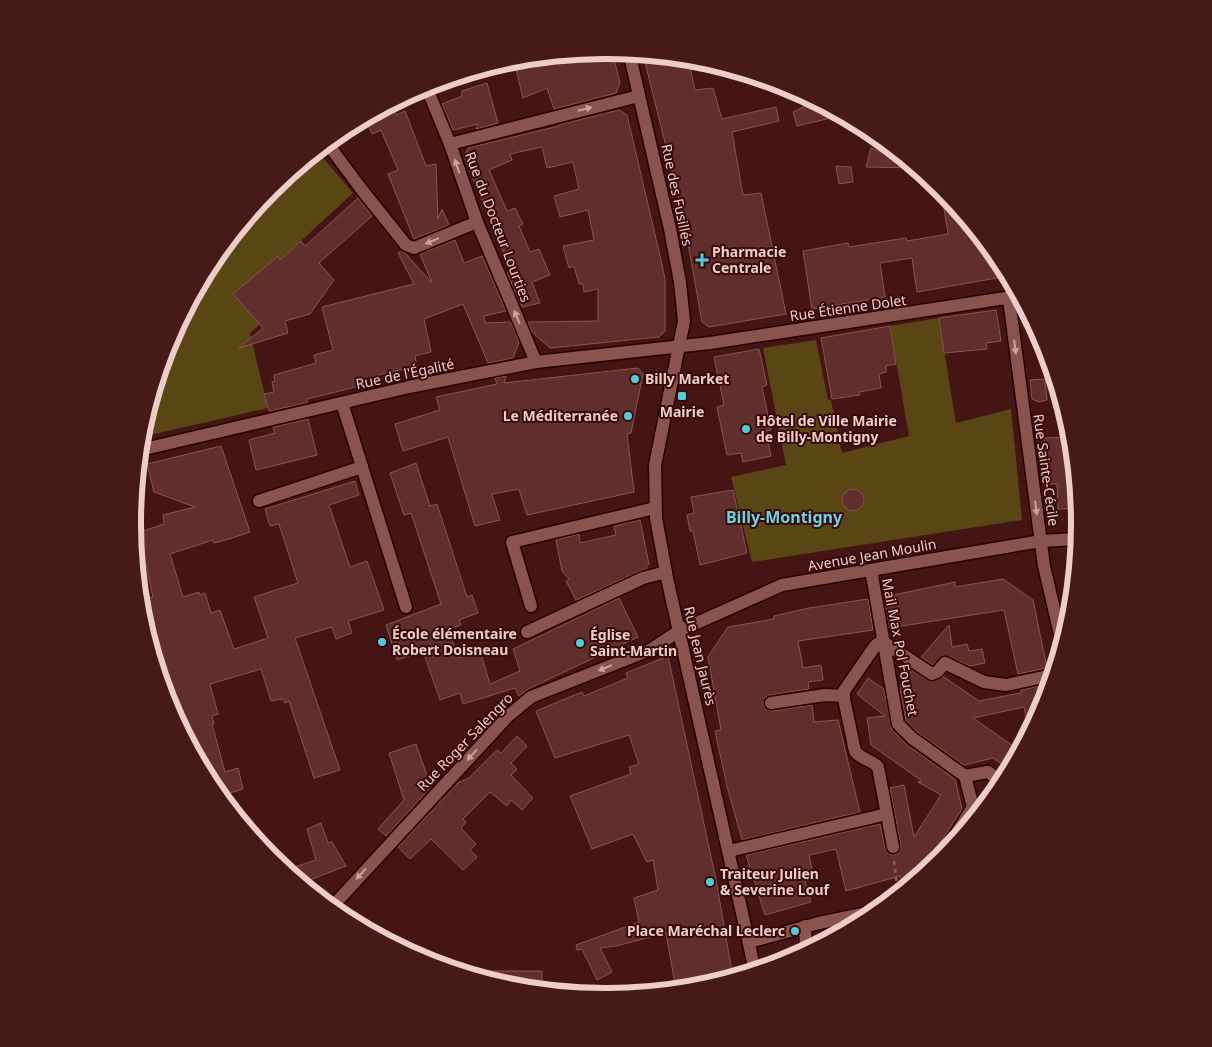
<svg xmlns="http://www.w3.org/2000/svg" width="1212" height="1047" font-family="'Noto Sans',sans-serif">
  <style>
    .green { fill: #5a4515 }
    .building { fill: #602e2c; stroke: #8b5450 }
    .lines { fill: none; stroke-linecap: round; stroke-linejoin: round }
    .minor-casing { stroke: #280002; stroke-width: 15 }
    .path { stroke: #845a59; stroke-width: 3; stroke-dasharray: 4 4; stroke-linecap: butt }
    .minor { stroke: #89534f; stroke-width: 12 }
    .oneway { fill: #caa29f }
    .poi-dot { fill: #52cbd7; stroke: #390a0b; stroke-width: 2 }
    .labels { text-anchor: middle; stroke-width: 4; stroke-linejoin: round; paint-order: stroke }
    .street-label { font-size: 14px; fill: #edcdca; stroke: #390a0b }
    .poi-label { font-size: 14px; font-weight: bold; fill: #edcdca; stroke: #390a0b; text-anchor: start }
    .quarter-label { font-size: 16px; font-weight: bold; fill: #6ad5e0; stroke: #390a0b }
    .rim { fill: none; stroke: #edcdca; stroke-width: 6 }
  </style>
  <rect width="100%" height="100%" fill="#451515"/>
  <g class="green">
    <polygon points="317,151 353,193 289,252 313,279 250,333 268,408 141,437 169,342 212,260 271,188"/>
    <polygon points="939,318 956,423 1011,409 1022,520 752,562 731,477 786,465 763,348 816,340 828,400 831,400 842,453 909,436 890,326"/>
  </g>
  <g class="building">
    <polygon points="606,50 612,51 620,83 616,93 554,109 547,88 523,98 515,65 544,56"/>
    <polygon points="643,54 688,58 695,90 713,88 722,119 776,107 779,121 732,132 743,195 761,193 786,314 709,327 702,322 683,215"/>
    <polygon points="487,83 498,123 476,129 478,124 453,130 442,104 462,96 462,91"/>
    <polygon points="392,104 396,115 405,111 426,166 436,164 438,219 442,209 449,225 414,239 388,174 398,170 381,130 372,134 365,118"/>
    <polygon points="810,104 835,117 797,126 793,112"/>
    <polygon points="619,110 627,115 661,260 665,279 665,331 659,337 550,348 532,332 528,322 598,321 598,289 584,292 583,284 579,284 574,266 569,268 563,246 594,240 588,210 560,217 554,196 579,189 573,162 547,168 542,147 510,154 512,160 489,170 507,211 515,208 523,224 519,226 530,252 539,249 550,275 532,282 540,303 522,307 507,273 511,271 464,157 468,148 559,126 559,125"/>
    <polygon points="871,148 911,164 915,168 866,167"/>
    <polygon points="836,166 851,167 853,182 839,184"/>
    <polygon points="941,189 1000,261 1008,276 917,292 912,258 880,263 885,297 812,309 803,251 848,243 849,247 906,238 907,241 948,234"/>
    <polygon points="358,198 372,216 319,263 334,280 310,314 285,321 288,333 239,348 263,328 233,294 278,256 280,260 301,241 305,246"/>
    <polygon points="455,240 464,263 482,256 506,311 484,316 485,323 511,322 519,342 513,358 488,363 463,304 424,319 431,352 415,356 417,366 378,375 380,381 307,399 307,403 269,411 264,394 274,392 272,382 275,381 274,375 316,363 314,355 333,350 322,307 414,284 398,253 401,251 406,254 432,283 420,254"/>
    <polygon points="996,310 1001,341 986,343 987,349 944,353 939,318"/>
    <polygon points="890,326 896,364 886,366 886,372 879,374 881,388 859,392 860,395 832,399 821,338"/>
    <polygon points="759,349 767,385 762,387 771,430 766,431 771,456 743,462 741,453 727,455 717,407 724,405 714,357"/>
    <polygon points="638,368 643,374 631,433 627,434 634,492 527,515 519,489 492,494 500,520 475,526 448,437 403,451 395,424 440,410 436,397 497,384 495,378 506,376 504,383"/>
    <polygon points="1045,379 1047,400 1039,402 1032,399 1030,380"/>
    <polygon points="308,419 317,455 256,470 249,440 275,433 273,427"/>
    <polygon points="1071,437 1078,508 1058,509 1057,484 1046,484 1044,438"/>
    <polygon points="221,446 250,532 229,539 214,543 213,540 170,554 183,597 199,592 200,595 205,593 211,613 220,610 234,649 268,638 254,597 298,583 279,524 270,526 265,509 355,481 359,495 329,505 350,567 367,561 384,610 348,621 352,633 336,639 332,627 295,638 340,770 314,778 289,701 285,703 283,699 271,701 261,669 210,684 218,714 212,716 214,724 212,724 225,772 238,768 243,789 220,796 212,786 193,745 191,746 172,712 143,609 150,607 147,598 153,597 146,564 137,567 134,538 144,535 143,531 164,524 163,515 195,507 154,492 147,464"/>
    <polygon points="416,463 430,506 437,504 467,597 472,595 478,613 459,620 461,625 448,629 458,658 480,651 490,684 520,671 513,649 619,598 638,637 528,689 519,696 515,688 463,704 460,693 440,700 423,651 397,660 386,625 441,604 411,513 404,515 390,473"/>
    <circle cx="853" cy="500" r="11"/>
    <polygon points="733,490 747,553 700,565 693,531 690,531 687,515 694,513 691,497"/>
    <polygon points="640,520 649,564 645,569 576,600 566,581 569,579 562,571 556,540 579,534 580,543 616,535 614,526"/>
    <polygon points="1003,579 1033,600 1047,668 1018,674 1004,610 889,628 884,597 955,582 955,587"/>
    <polygon points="868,599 873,630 798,641 803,668 821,665 823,680 808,682 809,689 769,695 766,697 763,704 765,708 772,711 812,705 814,722 838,720 860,812 742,840 727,786 715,731 721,730 708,657 728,627 774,619 774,616 809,608"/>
    <polygon points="949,625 952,647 967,644 969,651 982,649 985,663 970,666 944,655 933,665 921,657"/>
    <polygon points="668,656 716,880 733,978 698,988 676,990 666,933 616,946 600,948 612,972 597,980 582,949 577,950 576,945 639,922 634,898 658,890 653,860 647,862 633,834 592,849 570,796 631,774 629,767 639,764 629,735 555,758 536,711 582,692 584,696 628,678 626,673"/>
    <polygon points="912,670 931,682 944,677 979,701 1021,693 1021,690 1048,684 1043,705 1029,732 1024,707 973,718 1019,750 1009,769 993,758 964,765 917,732 906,720 900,689"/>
    <polygon points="868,678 884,689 892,730 907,745 955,779 962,809 919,875 901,879 900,876 846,891 836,849 809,855 812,869 802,871 811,902 765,915 746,855 880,824 885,849 890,854 895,855 900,850 901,846 890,788 904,785 914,837 941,795 918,782 922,781 871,745 867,718 885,716 857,694"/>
    <polygon points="517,736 527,746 511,763 517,769 511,775 533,798 522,810 511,800 507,806 490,792 463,819 466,822 461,828 476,844 470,850 477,857 463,870 431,839 410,859 398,847 458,783 469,778 497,750 501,753"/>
    <polygon points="416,744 431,787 386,836 378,829 404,800 389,753"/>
    <polygon points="321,823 328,843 332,842 346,866 302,883 285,870 316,860 307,829"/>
    <polygon points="469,971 542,971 542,991 513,988 469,974"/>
  </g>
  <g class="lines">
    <g class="minor-casing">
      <g id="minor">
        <polyline points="629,52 670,229 680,282 684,321 655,465 656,518 667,578 755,971"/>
        <polyline points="426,86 450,144"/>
        <polyline points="327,143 362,190 406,245 414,248 477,222"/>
        <polyline points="1009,299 1044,566 1062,643"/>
        <polyline points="536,362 477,222 450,144 639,96"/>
        <polyline points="342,403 406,607"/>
        <polyline points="140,450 409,387 536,362 710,343 1019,296"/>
        <polyline points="259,501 362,467"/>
        <polyline points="871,570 898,724 912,738 965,776 988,772 1002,782"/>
        <polyline points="531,606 512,542 655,508"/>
        <polyline points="527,632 643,578 666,572"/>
        <polyline points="771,703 825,695 844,696"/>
        <polyline points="965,776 973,807 985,805"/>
        <path d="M893,847L878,767C872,760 860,759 855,751L844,699V691L875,646L882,641L932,674L937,672L945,663L984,682L1006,685L1053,675"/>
        <polyline points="729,851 887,814"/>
        <polyline points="944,854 973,807"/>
        <polyline points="331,908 508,716 531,697 650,650 679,631 782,585 1041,541 1078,539"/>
        <polyline points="805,926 806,951"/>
        <polyline points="749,942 819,923 877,911"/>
      </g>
    </g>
    <polyline class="path" points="894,861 898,894"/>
    <use href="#minor" class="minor"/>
  </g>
  <defs><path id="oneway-solid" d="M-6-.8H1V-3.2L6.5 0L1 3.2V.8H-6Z" transform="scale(1.25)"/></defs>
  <g class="oneway">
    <use href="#oneway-solid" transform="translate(585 109) rotate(-14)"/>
    <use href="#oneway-solid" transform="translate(457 166) rotate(-109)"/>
    <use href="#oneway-solid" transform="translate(432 241) rotate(158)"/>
    <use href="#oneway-solid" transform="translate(517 317) rotate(-113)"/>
    <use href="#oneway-solid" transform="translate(1015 347) rotate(83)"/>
    <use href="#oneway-solid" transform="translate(1036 508) rotate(83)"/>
    <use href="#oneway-solid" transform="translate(605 668) rotate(158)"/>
    <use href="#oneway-solid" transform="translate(472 755) rotate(132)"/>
    <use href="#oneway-solid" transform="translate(361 874) rotate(132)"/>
  </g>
  <g class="poi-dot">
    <path d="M699.5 252.5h5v5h5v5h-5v5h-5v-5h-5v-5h5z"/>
    <circle cx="635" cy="379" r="5"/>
    <rect x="677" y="391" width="10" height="10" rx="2.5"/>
    <circle cx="628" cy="416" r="5"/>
    <circle cx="746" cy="429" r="5"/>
    <circle cx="382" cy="642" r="5"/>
    <circle cx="580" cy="643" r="5"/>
    <circle cx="710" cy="882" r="5"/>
    <circle cx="795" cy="931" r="5"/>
  </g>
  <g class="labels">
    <g class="street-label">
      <text transform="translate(677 195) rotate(78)" y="5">Rue des Fusillés</text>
      <text transform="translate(498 227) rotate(69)" y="5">Rue du Docteur Lourties</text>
      <text transform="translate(848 308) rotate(-8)" y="5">Rue Étienne Dolet</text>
      <text transform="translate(405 374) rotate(-12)" y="5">Rue de l'Égalité</text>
      <text transform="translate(1046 470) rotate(82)" y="5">Rue Sainte-Cécile</text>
      <text transform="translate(872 555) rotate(-10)" y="5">Avenue Jean Moulin</text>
      <text transform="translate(900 647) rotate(79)" y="5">Mail Max Pol Fouchet</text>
      <text transform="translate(700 656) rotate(77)" y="5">Rue Jean Jaurès</text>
      <text transform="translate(465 742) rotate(-46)" y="5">Rue Roger Salengro</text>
    </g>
    <g class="poi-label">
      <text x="712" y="257">Pharmacie<tspan x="712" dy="16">Centrale</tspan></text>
      <text x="645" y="384">Billy Market</text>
      <text x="682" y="417" text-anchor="middle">Mairie</text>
      <text x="618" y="421" text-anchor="end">Le Méditerranée</text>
      <text x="756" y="426">Hôtel de Ville Mairie<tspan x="756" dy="16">de Billy-Montigny</tspan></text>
      <text x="392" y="639">École élémentaire<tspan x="392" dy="16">Robert Doisneau</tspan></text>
      <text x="590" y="640">Église<tspan x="590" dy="16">Saint-Martin</tspan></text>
      <text x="720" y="879">Traiteur Julien<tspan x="720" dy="16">&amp; Severine Louf</tspan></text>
      <text x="785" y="936" text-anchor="end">Place Maréchal Leclerc</text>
    </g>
    <g class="quarter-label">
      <text x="784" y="523">Billy-Montigny</text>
    </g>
  </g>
  <path d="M0 0H1212V1047H0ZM605 59H607A464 464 0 0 1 1071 523V524A464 464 0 0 1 607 988H605A464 464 0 0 1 141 524V523A464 464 0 0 1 605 59Z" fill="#471a1a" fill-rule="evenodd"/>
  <path class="rim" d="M605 59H607A464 464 0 0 1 1071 523V524A464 464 0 0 1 607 988H605A464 464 0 0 1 141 524V523A464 464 0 0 1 605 59Z"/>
</svg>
